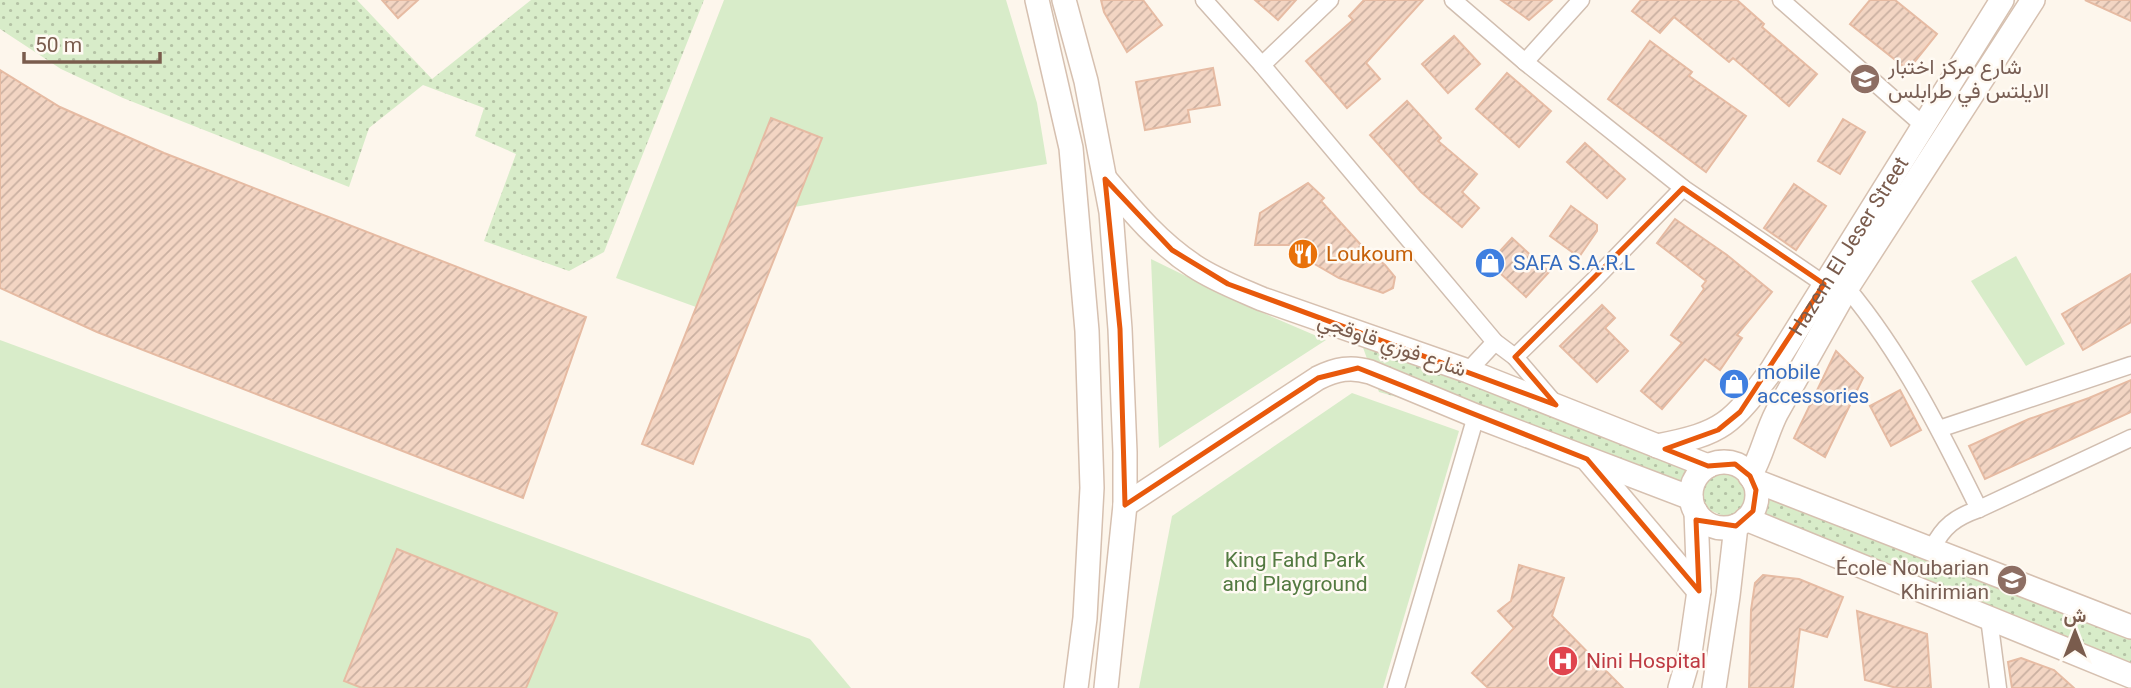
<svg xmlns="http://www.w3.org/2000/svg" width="2131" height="688" font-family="Roboto,Vazirmatn,sans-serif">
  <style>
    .grass { fill: url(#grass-dots) }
    .green { fill: #d8ecc9 }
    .building { fill: url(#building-hatch); stroke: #e6bba3; stroke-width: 2 }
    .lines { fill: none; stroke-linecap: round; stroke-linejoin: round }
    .street-casing { stroke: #d1beb0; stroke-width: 19 }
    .secondary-casing { stroke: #d6c0b0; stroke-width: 26 }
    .street { stroke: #fff; stroke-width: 16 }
    .secondary { stroke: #fff; stroke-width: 23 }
    .marked { fill: none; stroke: #e8590c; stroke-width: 5; stroke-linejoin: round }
    .labels { text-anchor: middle; stroke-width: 5; stroke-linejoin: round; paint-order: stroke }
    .education-label { font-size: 21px; fill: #785e54; stroke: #fffaf3; text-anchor: start }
    .street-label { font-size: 21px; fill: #7a5c4d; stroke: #fffaf3 }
    .food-label { font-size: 21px; fill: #c56008; stroke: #fffaf3; text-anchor: start }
    .shop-label { font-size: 21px; fill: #366cbe; stroke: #fffaf3; text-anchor: start }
    .park-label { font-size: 21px; fill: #537a41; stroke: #fffaf3 }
    .health-label { font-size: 21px; fill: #be3a42; stroke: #fffaf3; text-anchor: start }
  </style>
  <defs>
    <pattern id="grass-dots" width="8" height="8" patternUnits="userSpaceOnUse" patternTransform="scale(1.75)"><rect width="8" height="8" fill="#d8ecc9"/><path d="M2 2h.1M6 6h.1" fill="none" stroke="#b4c2a5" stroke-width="1.8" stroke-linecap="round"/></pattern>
    <pattern id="building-hatch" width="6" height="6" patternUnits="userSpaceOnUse" patternTransform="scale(1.75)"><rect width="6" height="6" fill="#f3d5c3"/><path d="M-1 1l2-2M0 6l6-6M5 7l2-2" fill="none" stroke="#cab0a1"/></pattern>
  </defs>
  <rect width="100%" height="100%" fill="#fdf6ec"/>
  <g class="grass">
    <polygon points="0,0 357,0 432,79 531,0 704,0 604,252 569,271 484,241 516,154 475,136 484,108 423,85 369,128 349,187 123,98 61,69 0,29"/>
    <polygon points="1352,317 2131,616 2131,677 1489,423 1379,392"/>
  </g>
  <g class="green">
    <polygon points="724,0 1006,0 1037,103 1047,164 794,207 821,138 771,118 696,307 616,278"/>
    <polygon points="2016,256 2065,344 2026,366 1971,281"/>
    <polygon points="1151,259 1247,306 1326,340 1159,448"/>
    <polygon points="0,340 810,639 851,688 0,688"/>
    <polygon points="1352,393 1459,431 1383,688 1139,688 1172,516"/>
  </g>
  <g class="building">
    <polygon points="382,0 418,0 398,18"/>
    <polygon points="1101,0 1143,0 1162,25 1127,52 1104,12"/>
    <polygon points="1255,0 1296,0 1278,20"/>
    <polygon points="1364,0 1423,0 1366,63 1380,79 1347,108 1306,61 1353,20 1349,16"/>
    <polygon points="1501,0 1552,0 1529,20"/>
    <polygon points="1641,0 1737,0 1764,24 1762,27 1817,74 1789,106 1733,58 1729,62 1674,17 1660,33 1632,11"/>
    <polygon points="1870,0 1895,0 1937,34 1908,70 1850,24"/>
    <polygon points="2085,0 2131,0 2131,21"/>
    <polygon points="1454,36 1480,64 1448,93 1422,64"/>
    <polygon points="1650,41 1692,72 1689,76 1746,116 1706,172 1608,99"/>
    <polygon points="1213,68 1220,105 1188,110 1190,122 1145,130 1136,82"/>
    <polygon points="0,70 60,107 164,153 586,317 523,498 97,332 0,288"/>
    <polygon points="1507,73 1551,111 1519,147 1476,109"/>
    <polygon points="1407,101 1441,138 1438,141 1477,174 1462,192 1479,208 1462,227 1421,192 1370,135"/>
    <polygon points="771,118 822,138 693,464 642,444"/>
    <polygon points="1843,119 1865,132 1840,174 1818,161"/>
    <polygon points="1585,143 1625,179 1607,198 1567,162"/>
    <polygon points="1308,183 1324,198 1321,201 1361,245 1385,265 1395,277 1393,288 1383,293 1339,278 1299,255 1306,245 1255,245 1260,213"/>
    <polygon points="1794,184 1826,206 1796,250 1764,228"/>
    <polygon points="1571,206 1597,225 1597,231 1579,257 1550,236"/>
    <polygon points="1675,219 1727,255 1772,292 1737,335 1742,338 1720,370 1705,359 1662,409 1641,391 1682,343 1671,335 1704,289 1702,286 1706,281 1657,243"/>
    <polygon points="1512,238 1549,272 1526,297 1489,263"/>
    <polygon points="2131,274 2131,322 2083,350 2062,314"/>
    <polygon points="1602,305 1615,318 1605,328 1628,351 1597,382 1560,346"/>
    <polygon points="1836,351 1863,378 1825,457 1794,438"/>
    <polygon points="2131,380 2131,412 1985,479 1969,446 2029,419 2089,398"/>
    <polygon points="1900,390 1921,430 1891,446 1870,406"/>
    <polygon points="397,549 557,613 526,688 362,688 344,681"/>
    <polygon points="1519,565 1564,578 1552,616 1623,688 1488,688 1472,673 1514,628 1498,611 1511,601"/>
    <polygon points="1763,575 1799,579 1843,597 1827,637 1800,629 1793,688 1749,688 1751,610 1755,583"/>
    <polygon points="1857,611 1927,634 1931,688 1897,688 1865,680"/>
    <polygon points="2021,658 2054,670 2074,688 2012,688 2008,662"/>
  </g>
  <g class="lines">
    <g class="street-casing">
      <g id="street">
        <polyline points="1204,0 1262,65 1495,342 1515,357 1556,405"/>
        <polyline points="1453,0 1525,62 1683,188 1824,284"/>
        <polyline points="1781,0 1923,125"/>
        <polyline points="1525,62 1581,0"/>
        <polyline points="1262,65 1330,0"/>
        <path d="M1847,288C1902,354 1941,432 1979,509"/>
        <polyline points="1515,357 1593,281 1683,188"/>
        <polyline points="1468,371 1495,342"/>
        <polyline points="1939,429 2131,365"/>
        <path d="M1932,549C1943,526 1956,517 1979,509L2131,438"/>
        <polyline points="1989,618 1998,688"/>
        <polyline points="1396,688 1476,416"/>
      </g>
    </g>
    <g class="secondary-casing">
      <g id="secondary">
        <polyline points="1037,0 1071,148 1087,331 1092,488 1085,618 1076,688"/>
        <polyline points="1064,0 1086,81 1111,212 1120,329 1125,452 1125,505 1106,688"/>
        <path d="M1106,180C1133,212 1159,243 1194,266C1215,280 1239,289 1262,299L1468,371L1708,466"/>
        <path id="s1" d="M1657,446C1724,433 1731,424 1771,371L2002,0"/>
        <polyline points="1589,461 1699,591"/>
        <circle cx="1724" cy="495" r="33"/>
        <path d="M1750,476C1762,456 1766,433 1777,412L1847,288L2033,0"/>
        <polyline points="1753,480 2131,627"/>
        <path d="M1125,505L1318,378C1336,369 1351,366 1370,372L1476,416L1691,498"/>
        <polyline points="1746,519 2131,676"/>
        <polyline points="1680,688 1690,653 1699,591 1696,512"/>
        <polyline points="1714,688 1728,596 1736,526"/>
      </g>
    </g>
    <use href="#street" class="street"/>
    <use href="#secondary" class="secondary"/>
  </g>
  <path class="marked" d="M1105,179L1172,250L1228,284L1556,405L1515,357L1683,188L1824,284L1740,412L1718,430L1665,449L1708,466L1735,464L1750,476L1756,490L1753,511L1736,526L1696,520L1699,591L1587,459L1358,368L1318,378L1125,505L1120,329Z"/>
  <defs>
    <g id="school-disc" transform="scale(1.575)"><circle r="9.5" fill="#8d6e63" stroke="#fffaf3"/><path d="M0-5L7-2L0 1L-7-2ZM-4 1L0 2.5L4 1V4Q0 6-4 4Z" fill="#fff"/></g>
    <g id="restaurant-disc" transform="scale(1.575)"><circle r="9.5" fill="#e8710a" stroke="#fffaf3"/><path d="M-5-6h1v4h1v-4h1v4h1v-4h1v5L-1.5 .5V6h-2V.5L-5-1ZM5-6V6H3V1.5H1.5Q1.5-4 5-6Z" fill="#fff"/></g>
    <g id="shop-disc" transform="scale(1.575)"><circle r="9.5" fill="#3f7fe0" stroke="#fffaf3"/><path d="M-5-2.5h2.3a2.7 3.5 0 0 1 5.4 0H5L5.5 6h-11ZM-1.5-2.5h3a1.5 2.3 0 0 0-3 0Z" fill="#fff"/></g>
    <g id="hospital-disc" transform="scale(1.575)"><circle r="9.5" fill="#e0444e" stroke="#fffaf3"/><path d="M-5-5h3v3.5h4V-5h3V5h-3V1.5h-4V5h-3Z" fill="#fff"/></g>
  </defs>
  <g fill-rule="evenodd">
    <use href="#school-disc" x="1865" y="79"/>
    <use href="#restaurant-disc" x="1303" y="254"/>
    <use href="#shop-disc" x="1490" y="263"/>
    <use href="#shop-disc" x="1734" y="384"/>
    <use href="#school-disc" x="2012" y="580"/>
    <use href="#hospital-disc" x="1563" y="661"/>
  </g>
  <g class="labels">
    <g class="education-label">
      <text x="1888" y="74">شارع مركز اختبار<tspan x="1888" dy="24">الايلتس في طرابلس</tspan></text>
      <text x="1989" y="575" text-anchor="end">École Noubarian<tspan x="1989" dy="24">Khirimian</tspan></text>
    </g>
    <g class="street-label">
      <text dy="7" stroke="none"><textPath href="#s1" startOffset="289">Hazem El Jeser Street</textPath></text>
      <text transform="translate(1392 345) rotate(19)" y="7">شارع فوزي قاوقجي</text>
    </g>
    <g class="food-label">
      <text x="1326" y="261">Loukoum</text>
    </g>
    <g class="shop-label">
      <text x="1513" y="270">SAFA S.A.R.L</text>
      <text x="1757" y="379">mobile<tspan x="1757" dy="24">accessories</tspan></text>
    </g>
    <g class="park-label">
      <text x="1295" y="567">King Fahd Park<tspan x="1295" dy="24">and Playground</tspan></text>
    </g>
    <g class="health-label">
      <text x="1586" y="668">Nini Hospital</text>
    </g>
  </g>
  <g transform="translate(2075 632)" stroke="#fffaf3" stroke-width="5" paint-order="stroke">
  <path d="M0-5L12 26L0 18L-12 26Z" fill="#7a5c4d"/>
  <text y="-10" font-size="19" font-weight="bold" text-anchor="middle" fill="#7a5c4d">ش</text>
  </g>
  <path d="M24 52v10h136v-10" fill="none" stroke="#7a5c4d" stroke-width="3.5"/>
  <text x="35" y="52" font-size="21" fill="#7a5c4d" stroke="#fffaf3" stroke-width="5" paint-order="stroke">50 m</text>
</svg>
